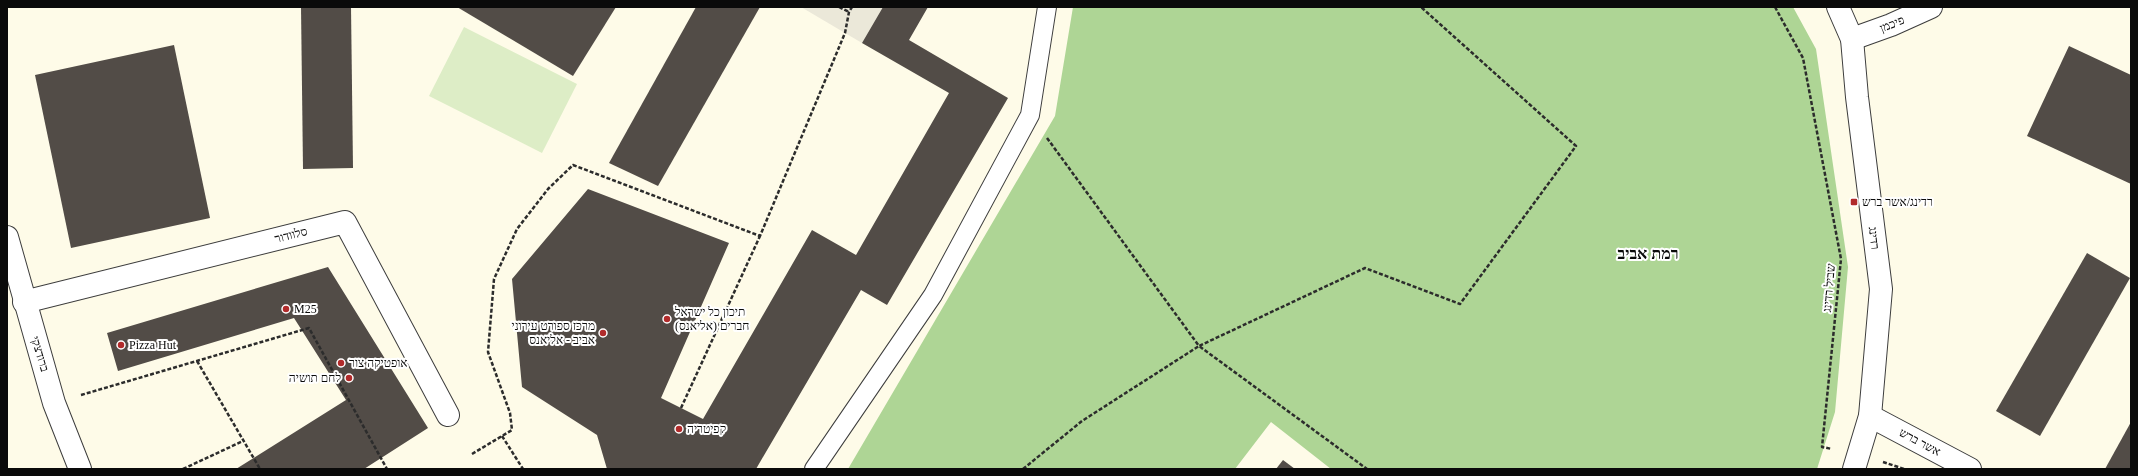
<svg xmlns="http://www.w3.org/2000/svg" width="2138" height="476" font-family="'Times New Roman',Heebo,serif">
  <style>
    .forest { fill: #aed595 }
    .pitch { fill: #ddedc6 }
    .plaza { fill: #ebe8d9 }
    .building { fill: #524c47 }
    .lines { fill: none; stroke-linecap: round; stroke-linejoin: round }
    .service-casing { stroke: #3d3d3d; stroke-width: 20 }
    .minor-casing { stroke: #3d3d3d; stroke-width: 24 }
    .tertiary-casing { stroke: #3d3d3d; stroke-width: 24 }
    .path { stroke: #2c2c2c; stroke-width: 2.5; stroke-dasharray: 4 2; stroke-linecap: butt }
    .service { stroke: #fff; stroke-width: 18 }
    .minor { stroke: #fff; stroke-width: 22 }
    .tertiary { stroke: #fff; stroke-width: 22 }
    .poi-dot { fill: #b12b2b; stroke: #fff; stroke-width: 1.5 }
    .labels { text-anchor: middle; stroke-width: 4; stroke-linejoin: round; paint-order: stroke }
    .street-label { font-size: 12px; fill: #0a0a0a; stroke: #fff }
    .poi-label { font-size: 12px; fill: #0a0a0a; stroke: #fff; text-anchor: start }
    .district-label { font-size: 16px; font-weight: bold; fill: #0a0a0a; stroke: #fff }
  </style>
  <rect width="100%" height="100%" fill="#fefbe8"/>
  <polygon class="forest" points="1073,7 1793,7 1816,49 1848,267 1835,412 1817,469 1331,469 1271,422 1235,469 848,469 1055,116"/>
  <polygon class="pitch" points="464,27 577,84 542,153 429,96"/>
  <polygon class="plaza" points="801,7 883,7 862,43"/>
  <g class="building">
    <polygon points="301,7 351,7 353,168 303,169"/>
    <polygon points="457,7 616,7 573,76"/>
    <polygon points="696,7 760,7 658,186 609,163"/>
    <polygon points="883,7 928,7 909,40 1008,98 887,305 861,290 756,469 607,469 597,435 522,387 512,279 588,189 729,243 661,398 703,419 812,230 856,255 949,93 862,43"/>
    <polygon points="174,45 210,218 71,248 35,75"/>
    <polygon points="2069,46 2131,75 2131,184 2027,136"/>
    <polygon points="2087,253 2130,278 2040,436 1996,411"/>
    <polygon points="328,267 428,428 364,469 236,469 346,400 294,318 118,371 107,333"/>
    <polygon points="2131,422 2131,469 2105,469"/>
    <polygon points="1283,460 1295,469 1276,469"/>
  </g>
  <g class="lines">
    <g class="service-casing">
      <polyline id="service" points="814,469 933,295 1030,115 1047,7"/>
    </g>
    <g class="minor-casing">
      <g id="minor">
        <polyline points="1852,39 1891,25 1931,7"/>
        <polyline points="24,302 345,222 448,415"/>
        <polyline points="1870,416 1970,469"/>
      </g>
    </g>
    <g class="tertiary-casing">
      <g id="tertiary">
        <polyline points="1838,7 1852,39 1857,97 1881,289 1870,416 1854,469"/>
        <polyline points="7,237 54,403 80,469"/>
      </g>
    </g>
    <g class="path">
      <polyline points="839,7 849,12"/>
      <polyline points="1775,7 1803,58 1841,259 1822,447 1832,449"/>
      <polyline points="1047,138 1199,346 1365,268 1460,304 1576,146 1421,7"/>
      <polyline points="197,361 260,469"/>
      <polyline points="81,395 309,328 387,469"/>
      <polyline points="681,408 760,236"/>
      <polyline points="502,436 523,469"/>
      <polyline points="472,454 512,430 510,413 488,352 494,279 517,229 548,189 573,165 760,236 845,33 849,12 852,7"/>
      <polyline points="1883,462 1904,469"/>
      <polyline points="183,469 243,441"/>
      <polyline points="1023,469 1082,421 1199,346 1367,469"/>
    </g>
    <use href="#service" class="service"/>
    <use href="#minor" class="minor"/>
    <use href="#tertiary" class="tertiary"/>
  </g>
  <g class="poi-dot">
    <rect x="1850" y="198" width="8" height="8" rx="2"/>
    <circle cx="286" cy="309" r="4"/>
    <circle cx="667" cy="319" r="4"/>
    <circle cx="603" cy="333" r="4"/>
    <circle cx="121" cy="345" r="4"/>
    <circle cx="341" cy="363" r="4"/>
    <circle cx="349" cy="378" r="4"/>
    <circle cx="679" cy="429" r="4"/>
  </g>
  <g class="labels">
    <g class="street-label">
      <text transform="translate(1892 24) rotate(-22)" y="4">פיכמן</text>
      <text transform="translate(291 235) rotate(-14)" y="4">סלוודור</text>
      <text transform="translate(1874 238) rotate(83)" y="4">רדינג</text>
      <text transform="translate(1829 288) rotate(-85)" y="4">שביל רדינג</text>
      <text transform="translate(40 354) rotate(73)" y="4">ברודצקי</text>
      <text transform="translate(1920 442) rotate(28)" y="4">אשר ברש</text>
    </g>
    <g class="poi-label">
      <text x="1862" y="206">רדינג/אשר ברש</text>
      <text x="294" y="313">M25</text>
      <text x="675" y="316">תיכון כל ישראל<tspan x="675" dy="14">חברים (אליאנס)</tspan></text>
      <text x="595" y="330" text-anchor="end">מרכז ספורט עירוני<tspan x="595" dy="14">אביב - אליאנס</tspan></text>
      <text x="129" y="349">Pizza Hut</text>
      <text x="349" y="367">אופטיקה צור</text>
      <text x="341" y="382" text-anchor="end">לחם תושיה</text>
      <text x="687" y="433">קפיטריה</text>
    </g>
    <g class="district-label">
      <text x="1648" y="259">רמת אביב</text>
    </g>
  </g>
  <rect width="2138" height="476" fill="none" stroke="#0a0a0a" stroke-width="16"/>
</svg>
